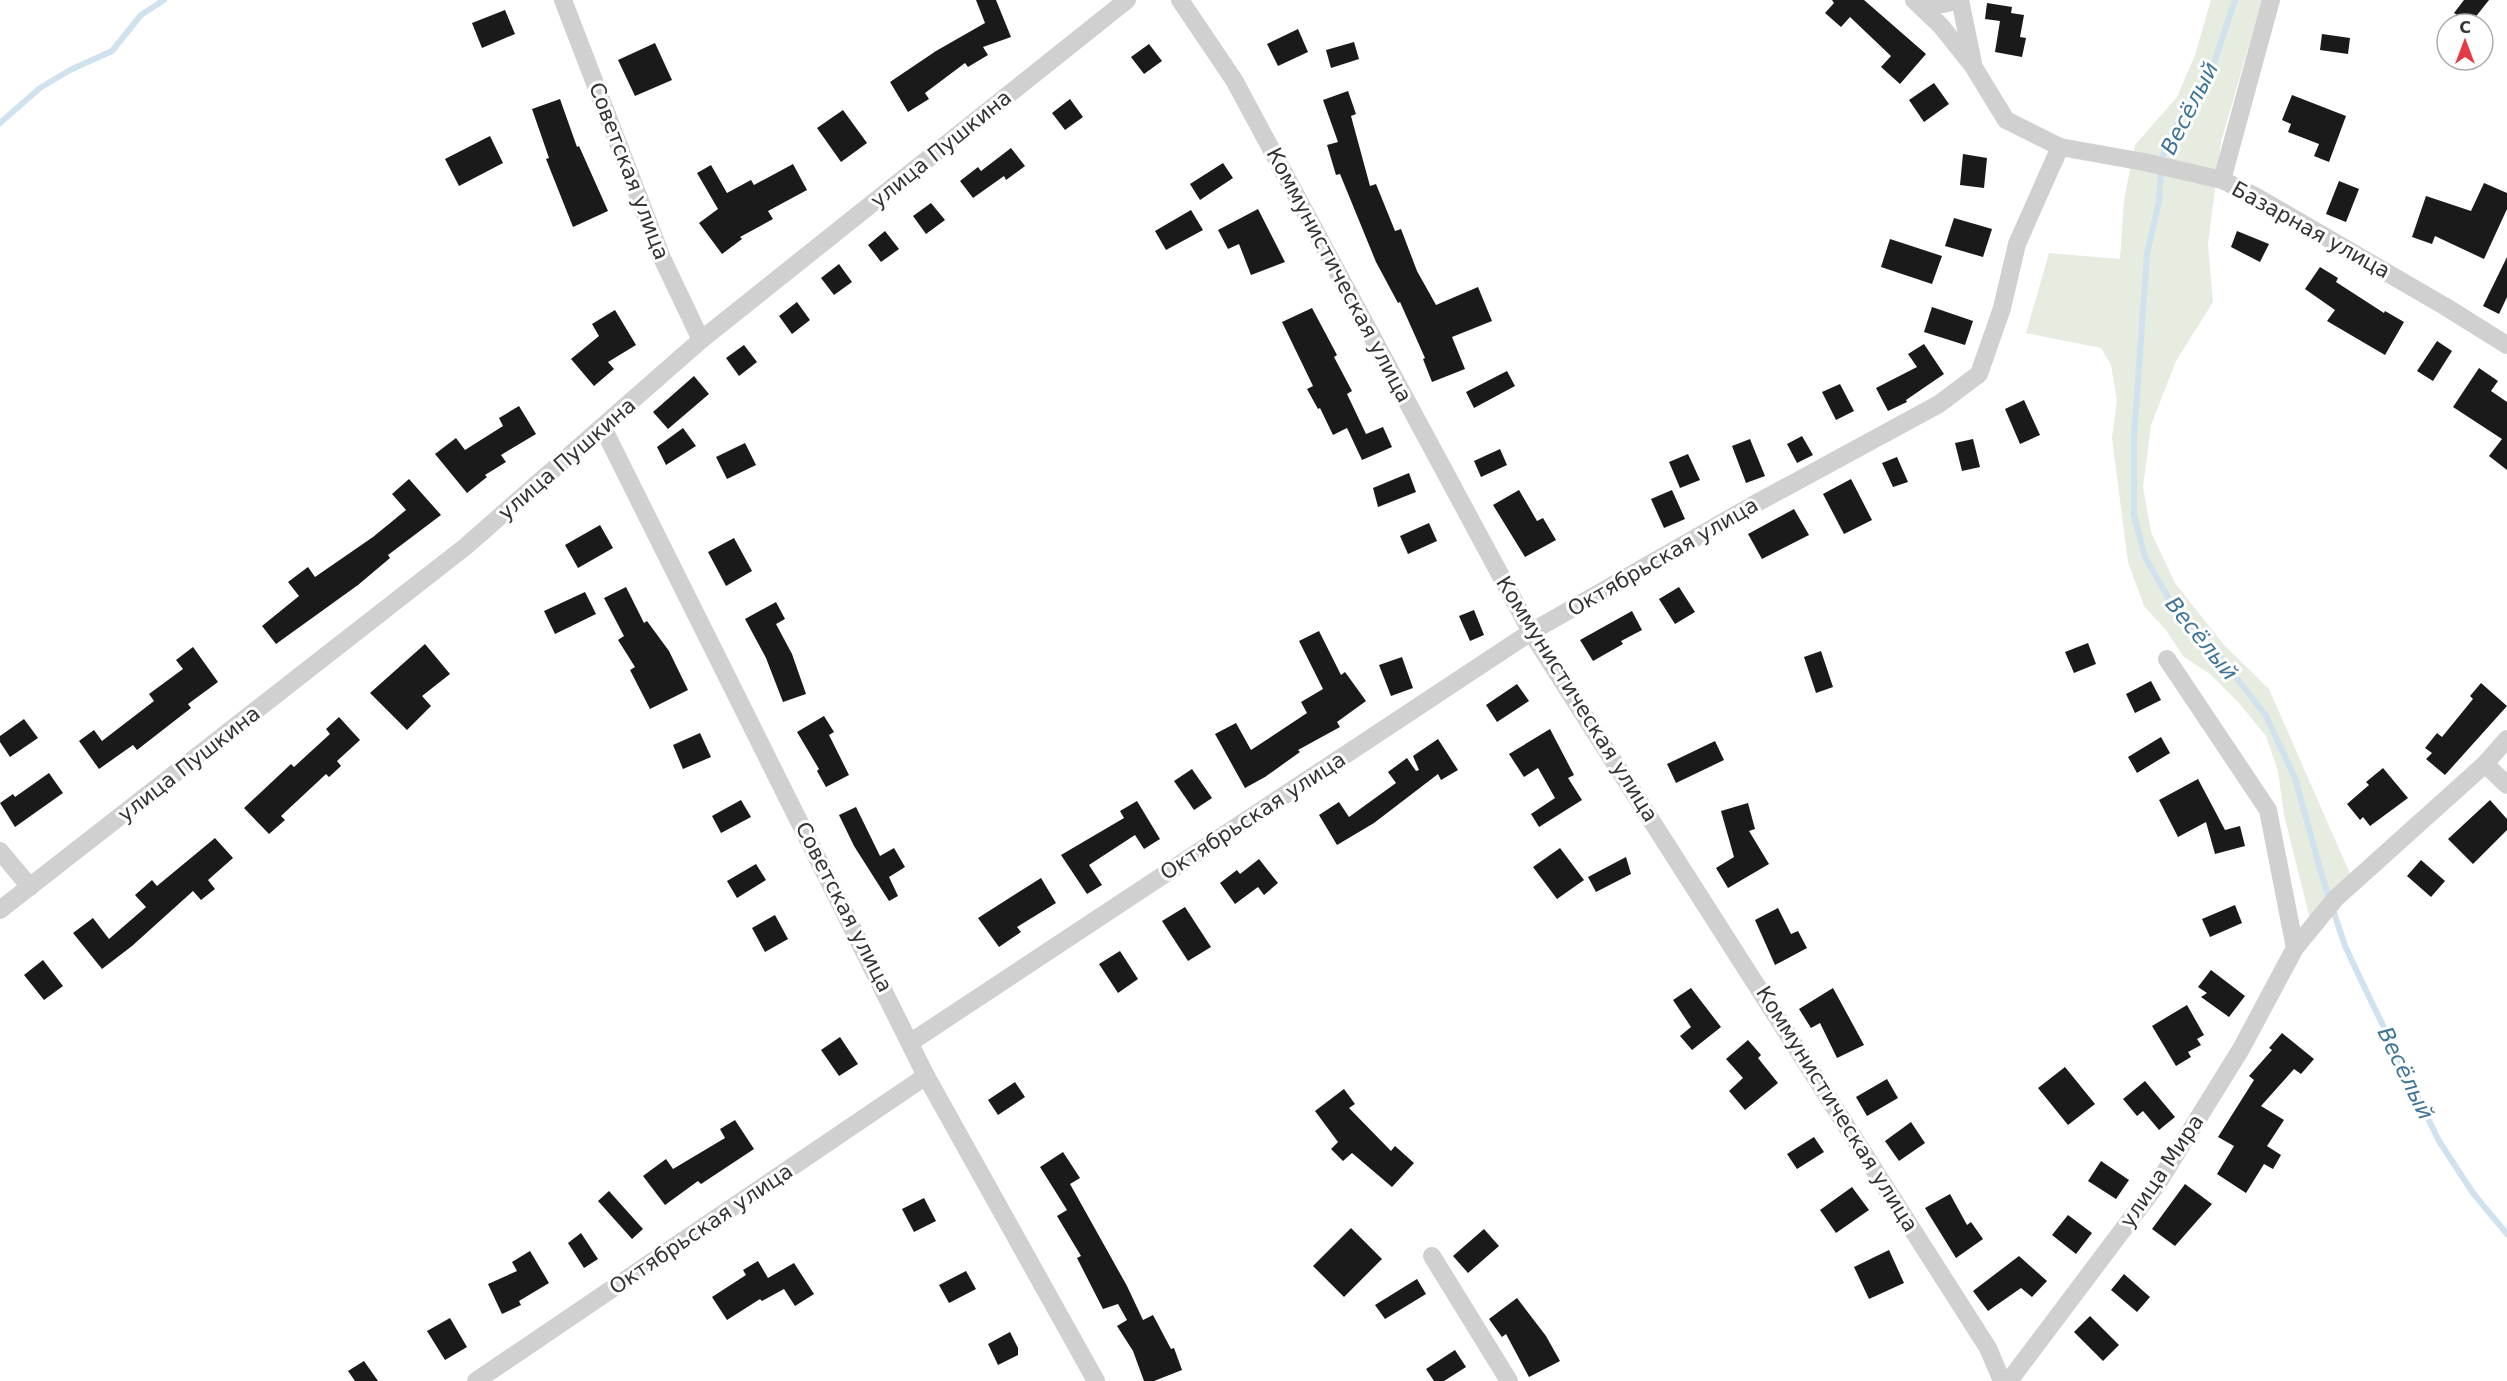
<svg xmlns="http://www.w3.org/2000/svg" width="2507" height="1381" font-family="'DejaVu Sans',sans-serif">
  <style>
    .green { fill: #e6ecdf }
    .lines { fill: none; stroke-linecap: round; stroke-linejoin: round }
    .stream { stroke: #cfe2ee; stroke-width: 6 }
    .building { fill: #1a1a1a }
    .street { stroke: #d0d0d0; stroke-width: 18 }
    .labels { text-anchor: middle; stroke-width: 6; stroke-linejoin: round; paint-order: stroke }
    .street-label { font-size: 21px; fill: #333; stroke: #fff }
    .water-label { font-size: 22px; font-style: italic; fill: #3f7597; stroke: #fff }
  </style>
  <rect width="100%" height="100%" fill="#fff"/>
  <polygon class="green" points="2211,0 2262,0 2221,142 2208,244 2213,302 2176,361 2151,425 2143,487 2151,532 2175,583 2224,645 2269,689 2354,883 2311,923 2284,815 2278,771 2266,736 2239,703 2210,674 2184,657 2165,629 2144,606 2128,562 2112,438 2117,400 2111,365 2101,348 2026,333 2049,253 2120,259 2124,200 2135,145 2177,97 2195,55"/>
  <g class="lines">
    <g class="stream">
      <polyline points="2235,0 2214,63 2173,131 2162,158 2159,201 2147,254 2134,437 2134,515 2145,557 2173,606 2225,663 2266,716 2295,778 2322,876 2345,946 2360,978 2439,1141 2473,1193 2507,1234"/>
      <polyline points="0,123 40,88 70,70 112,51 141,15 164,0"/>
    </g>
  </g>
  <g class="building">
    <polygon points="976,0 996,0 1011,37 983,47 988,55 968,67 965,63 925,93 929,99 908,112 890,82 936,51 985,23"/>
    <polygon points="1832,0 1864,0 1926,54 1900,84 1881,67 1891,56 1850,17 1841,27 1825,13 1834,3"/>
    <polygon points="2464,0 2489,0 2470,24 2454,13"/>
    <polygon points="1987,3 2012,7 2011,13 2024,15 2020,37 2026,38 2022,57 1995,52 2000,21 1985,19"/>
    <polygon points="505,10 515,34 482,48 472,23"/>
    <polygon points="1298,29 1308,52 1278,66 1267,44"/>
    <polygon points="2322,34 2350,38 2348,54 2320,50"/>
    <polygon points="1354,42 1359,59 1331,68 1326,50"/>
    <polygon points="655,43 672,80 635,96 618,60"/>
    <polygon points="1149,44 1162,61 1144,74 1131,57"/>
    <polygon points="1934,83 1949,104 1924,122 1909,100"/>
    <polygon points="1348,91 1356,114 1351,116 1370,186 1376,184 1395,231 1401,229 1417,271 1436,305 1478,287 1492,321 1452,337 1465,369 1432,382 1423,359 1425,358 1400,302 1398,303 1376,262 1340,174 1336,175 1327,145 1338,142 1323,100"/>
    <polygon points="2292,95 2346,116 2329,162 2314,156 2319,144 2288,132 2291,124 2282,120"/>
    <polygon points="560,99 577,147 579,146 608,211 573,227 546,159 549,158 532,109"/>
    <polygon points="1070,99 1083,117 1065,130 1052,113"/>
    <polygon points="843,110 867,143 841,162 817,128"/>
    <polygon points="490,136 503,163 459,186 445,159"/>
    <polygon points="1011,148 1025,166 1006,180 1004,176 973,198 960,181 978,167 981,171"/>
    <polygon points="1963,154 1987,158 1984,188 1960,185"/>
    <polygon points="1223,163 1233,178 1200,200 1190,184"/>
    <polygon points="793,164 807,190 768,211 773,219 740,237 742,239 722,254 699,223 718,209 697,173 711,165 727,193 751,180 754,185"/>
    <polygon points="2339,181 2359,189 2346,222 2326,214"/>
    <polygon points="2484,183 2507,193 2507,209 2484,259 2435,236 2432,244 2412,237 2426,196 2471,211"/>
    <polygon points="931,203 945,220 926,234 913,216"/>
    <polygon points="1258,209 1285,262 1251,275 1239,244 1228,249 1218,230"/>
    <polygon points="1191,210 1203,230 1166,250 1155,231"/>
    <polygon points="1954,218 1992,229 1983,257 1945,246"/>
    <polygon points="885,231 899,249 881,262 868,245"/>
    <polygon points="2237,231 2269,244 2260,262 2231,247"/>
    <polygon points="1890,239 1942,256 1932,284 1881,267"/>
    <polygon points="2507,257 2507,297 2499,314 2483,306"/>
    <polygon points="839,264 852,282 834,295 821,278"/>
    <polygon points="2320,267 2338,278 2336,282 2384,313 2385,311 2404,322 2385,355 2327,321 2335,310 2305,289"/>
    <polygon points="797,302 810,320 792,334 779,316"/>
    <polygon points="1932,307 1973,321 1965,345 1924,332"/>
    <polygon points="1312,308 1337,355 1334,357 1352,391 1347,394 1366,434 1383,427 1392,447 1362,460 1347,428 1333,435 1320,408 1318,409 1307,389 1313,386 1282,322"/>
    <polygon points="615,310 636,345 608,362 614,369 594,386 571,359 599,336 592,324"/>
    <polygon points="2437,341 2452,351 2433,381 2417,371"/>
    <polygon points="1924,344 1944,374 1906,400 1907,402 1888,411 1876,388 1917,367 1908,354"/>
    <polygon points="744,345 757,362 739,376 726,358"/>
    <polygon points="2479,368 2498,381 2491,391 2507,402 2507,470 2489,456 2502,439 2453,407"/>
    <polygon points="1507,371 1515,386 1474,408 1466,392"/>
    <polygon points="694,376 709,394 668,429 653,412"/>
    <polygon points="1840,384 1854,411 1836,420 1822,392"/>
    <polygon points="2024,400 2040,435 2020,444 2005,409"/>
    <polygon points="519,406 536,434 501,455 506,462 485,475 487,477 467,493 435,454 456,438 465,450 503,426 499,418"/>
    <polygon points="683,428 696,446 666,465 657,447"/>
    <polygon points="1802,436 1813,455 1797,463 1787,444"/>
    <polygon points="1750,439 1765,476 1746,483 1732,446"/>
    <polygon points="1973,439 1980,467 1962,471 1955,443"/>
    <polygon points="745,443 756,465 727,479 716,457"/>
    <polygon points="1500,449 1507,465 1481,477 1474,461"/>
    <polygon points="1688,454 1700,480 1680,488 1669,462"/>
    <polygon points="1897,457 1908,482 1893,487 1882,463"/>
    <polygon points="1409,473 1416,492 1378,507 1373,488"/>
    <polygon points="409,479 441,515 388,555 390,558 358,585 276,644 262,626 299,596 288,582 308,567 315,577 373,537 406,510 392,494"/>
    <polygon points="1851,479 1872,520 1844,534 1823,494"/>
    <polygon points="1519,490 1537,521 1543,518 1556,540 1525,557 1493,505"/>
    <polygon points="1672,490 1685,519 1664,528 1651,499"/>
    <polygon points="1794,509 1809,535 1762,559 1748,534"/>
    <polygon points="1429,523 1437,541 1408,554 1400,536"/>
    <polygon points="600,525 613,548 578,568 565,545"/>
    <polygon points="734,538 752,571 726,586 708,552"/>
    <polygon points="626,587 644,623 647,621 669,651 688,690 650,709 630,670 635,667 618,640 624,636 604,598"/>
    <polygon points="1679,587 1695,612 1675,624 1659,599"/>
    <polygon points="585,592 596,614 555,634 544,611"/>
    <polygon points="776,602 785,619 776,624 792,654 806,694 783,702 766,658 745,619"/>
    <polygon points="1474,610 1484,635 1470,641 1459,616"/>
    <polygon points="1632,611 1642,630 1621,641 1623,644 1593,661 1580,640"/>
    <polygon points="1319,631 1341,675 1345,672 1366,701 1337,722 1340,727 1298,750 1300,752 1265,777 1245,788 1215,734 1236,723 1251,750 1307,713 1301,702 1323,689 1299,641"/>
    <polygon points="2088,643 2096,664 2074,673 2065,652"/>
    <polygon points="425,644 450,674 422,696 431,706 407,730 370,693"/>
    <polygon points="193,647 218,682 188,704 191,708 137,750 133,745 99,769 79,741 94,730 102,741 154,701 149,694 183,669 176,660"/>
    <polygon points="1821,651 1833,687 1816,693 1804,657"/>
    <polygon points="1402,657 1413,688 1391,696 1379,665"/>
    <polygon points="2151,681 2161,700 2135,713 2126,694"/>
    <polygon points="2481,683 2507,706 2445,775 2426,759 2432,753 2425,748 2437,733 2442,737 2473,699 2470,696"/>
    <polygon points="1517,684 1529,701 1497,722 1486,705"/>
    <polygon points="824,716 834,732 829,735 849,775 826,787 817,771 819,769 797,732"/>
    <polygon points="339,717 360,740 337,761 341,766 329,777 326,774 281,816 285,820 269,834 244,808 291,764 294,767 330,734 326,729"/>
    <polygon points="24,719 38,738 10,757 0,742 0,736"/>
    <polygon points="1550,729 1574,775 1568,778 1582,800 1539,827 1531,814 1555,798 1538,768 1524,777 1509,754"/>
    <polygon points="700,733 711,757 683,769 673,745"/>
    <polygon points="2161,737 2170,753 2137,773 2128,757"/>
    <polygon points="1438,739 1458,770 1441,780 1438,774 1374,823 1337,845 1319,815 1339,802 1349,817 1396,783 1388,772 1407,758 1416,771 1419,770 1413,756"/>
    <polygon points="1715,741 1724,760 1676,783 1667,764"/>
    <polygon points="2383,768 2408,798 2370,826 2363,817 2360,820 2347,804 2369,785 2366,782"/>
    <polygon points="1192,769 1212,798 1194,810 1174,781"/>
    <polygon points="49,773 63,793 15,827 0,803 13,794 15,797"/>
    <polygon points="2198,779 2225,830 2240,826 2245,846 2215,854 2206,822 2178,837 2159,800"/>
    <polygon points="741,800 751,817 721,833 712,816"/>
    <polygon points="2490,800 2507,819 2507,830 2473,864 2448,839"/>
    <polygon points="1137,801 1160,839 1144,849 1135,835 1089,865 1102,885 1087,894 1061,855 1124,818 1120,811"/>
    <polygon points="1748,803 1755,829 1749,831 1769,864 1728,888 1716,868 1734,857 1721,811"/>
    <polygon points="856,807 880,856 894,848 905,867 889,877 898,896 889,901 854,846 839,815"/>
    <polygon points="215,838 233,858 208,880 215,889 201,900 193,891 132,946 102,969 73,933 93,918 109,939 146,907 135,895 152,880 157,886"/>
    <polygon points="1560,848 1584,880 1557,899 1533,867"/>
    <polygon points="1626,857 1631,874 1596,892 1588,877"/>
    <polygon points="1259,859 1278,883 1264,895 1258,887 1235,904 1220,883 1237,870 1240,874"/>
    <polygon points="2421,860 2445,881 2431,897 2407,876"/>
    <polygon points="756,864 766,880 737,898 727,881"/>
    <polygon points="1041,878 1056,903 1017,927 1021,932 999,947 978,918"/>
    <polygon points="2235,905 2242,923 2210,937 2202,919"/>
    <polygon points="1185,907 1211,947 1188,961 1162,921"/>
    <polygon points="1778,908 1791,934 1798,931 1807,948 1775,965 1755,920"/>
    <polygon points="775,915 788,939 765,952 752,928"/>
    <polygon points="1120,951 1138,979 1118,993 1099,964"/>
    <polygon points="43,960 63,986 44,1000 24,975"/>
    <polygon points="2211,970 2245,996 2229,1017 2201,997 2207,993 2198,987"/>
    <polygon points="1691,988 1721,1027 1692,1050 1680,1036 1691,1027 1673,1000"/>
    <polygon points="1833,988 1864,1045 1837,1058 1820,1023 1811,1028 1799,1009"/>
    <polygon points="2187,1005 2204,1035 2197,1039 2201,1045 2188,1052 2191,1057 2176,1066 2152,1026"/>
    <polygon points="2282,1033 2314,1059 2301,1074 2294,1069 2261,1106 2284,1120 2267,1146 2281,1155 2273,1169 2264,1164 2246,1193 2217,1174 2234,1146 2218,1137 2254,1080 2249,1076 2272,1050 2269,1048"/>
    <polygon points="840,1037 858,1064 839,1076 821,1050"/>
    <polygon points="1748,1040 1761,1055 1758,1058 1778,1083 1745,1110 1729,1091 1743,1078 1726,1059"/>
    <polygon points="2065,1067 2095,1104 2068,1125 2038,1088"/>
    <polygon points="1887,1079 1898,1098 1867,1116 1856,1097"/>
    <polygon points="2145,1081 2175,1117 2159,1130 2143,1111 2137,1116 2123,1099"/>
    <polygon points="1015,1082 1025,1097 998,1115 988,1100"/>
    <polygon points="1344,1089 1355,1104 1349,1108 1391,1151 1395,1146 1414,1163 1392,1187 1352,1153 1343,1161 1331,1149 1338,1142 1315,1111"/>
    <polygon points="735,1120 754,1149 701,1184 698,1181 665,1205 643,1176 666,1159 673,1169 725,1138 720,1129"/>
    <polygon points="1911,1122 1925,1143 1899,1161 1885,1141"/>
    <polygon points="1814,1137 1824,1152 1797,1169 1787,1154"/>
    <polygon points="1063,1152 1080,1178 1070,1184 1127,1286 1143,1320 1153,1315 1171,1349 1174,1348 1182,1370 1154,1381 1144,1381 1133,1351 1117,1326 1127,1320 1118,1304 1103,1309 1077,1258 1081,1256 1057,1216 1067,1210 1040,1167"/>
    <polygon points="2101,1161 2129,1180 2116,1199 2088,1181"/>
    <polygon points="2185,1184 2212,1204 2175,1246 2152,1229"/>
    <polygon points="1852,1187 1869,1210 1836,1233 1820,1210"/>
    <polygon points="609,1191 643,1229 632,1239 598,1201"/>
    <polygon points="1950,1194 1967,1225 1971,1222 1983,1239 1956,1258 1925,1208"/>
    <polygon points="924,1198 936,1221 914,1232 902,1209"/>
    <polygon points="2068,1215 2092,1233 2076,1254 2052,1235"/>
    <polygon points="1351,1228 1382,1259 1344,1297 1313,1266"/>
    <polygon points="1484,1229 1499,1246 1468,1273 1453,1256"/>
    <polygon points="581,1233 598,1259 584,1268 568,1243"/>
    <polygon points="1889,1250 1904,1283 1869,1299 1854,1267"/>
    <polygon points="530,1251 549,1283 519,1301 521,1305 502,1314 488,1284 517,1271 512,1262"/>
    <polygon points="2019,1256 2047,1281 2032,1297 2021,1288 1988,1311 1973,1291"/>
    <polygon points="758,1261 768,1278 794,1263 814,1294 795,1306 784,1289 762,1301 760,1299 727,1320 712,1297 746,1275 743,1270"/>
    <polygon points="966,1271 976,1289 949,1303 939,1285"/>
    <polygon points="2124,1274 2150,1297 2137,1312 2111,1290"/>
    <polygon points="1417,1279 1426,1294 1385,1319 1375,1305"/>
    <polygon points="1517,1298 1546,1336 1560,1361 1529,1377 1506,1334 1502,1337 1489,1319"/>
    <polygon points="2090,1316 2119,1345 2103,1361 2074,1332"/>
    <polygon points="450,1318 467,1347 445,1360 427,1331"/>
    <polygon points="1010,1332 1018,1348 1018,1355 998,1365 988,1344"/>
    <polygon points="1455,1350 1466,1367 1444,1381 1434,1381 1426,1369"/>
    <polygon points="364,1361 378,1381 355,1381 348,1371"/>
  </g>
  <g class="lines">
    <g class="street">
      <polyline points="563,0 662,258 701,340"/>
      <polyline points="1180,0 1234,80 1531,632 1988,1348 2002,1381"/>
      <polyline points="1914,0 1941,26 1973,66 2006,120 2060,147 2144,162 2222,180 2255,196 2446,307 2507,345"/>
      <polyline points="1960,0 1973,63"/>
      <polyline points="1923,8 1948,3 1950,0"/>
      <polyline points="2222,180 2271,0"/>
      <polyline points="603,428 926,1076 1096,1381"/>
      <polyline points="2167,659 2268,810 2295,948"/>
      <polyline points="2485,764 2507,785"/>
      <polyline points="0,851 30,887"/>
      <polyline points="0,910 465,547 701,340 1127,0"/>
      <polyline points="911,1042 1531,632 1753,505 1939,404 1979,374 2002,308 2017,244 2060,147"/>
      <polyline points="1432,1256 1509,1381"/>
      <polyline points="476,1381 926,1076"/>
      <polyline points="2009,1381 2158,1183 2241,1049 2295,948 2336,898 2485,764 2507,739"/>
    </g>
  </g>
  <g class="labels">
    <g class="street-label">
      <text transform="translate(941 149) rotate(-39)" y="7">улица Пушкина</text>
      <text transform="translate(629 171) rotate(69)" y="7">Советская улица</text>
      <text transform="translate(2311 230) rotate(29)" y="7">Базарная улица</text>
      <text transform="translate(1339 275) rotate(62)" y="7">Коммунистическая улица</text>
      <text transform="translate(567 459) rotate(-41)" y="7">улица Пушкина</text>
      <text transform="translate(1663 557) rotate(-30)" y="7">Октябрьская улица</text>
      <text transform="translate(1577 699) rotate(58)" y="7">Коммунистическая улица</text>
      <text transform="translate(189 764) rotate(-38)" y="7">улица Пушкина</text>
      <text transform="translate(1253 816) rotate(-33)" y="7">Октябрьская улица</text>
      <text transform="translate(844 907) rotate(63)" y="7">Советская улица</text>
      <text transform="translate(1837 1109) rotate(58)" y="7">Коммунистическая улица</text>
      <text transform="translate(2162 1171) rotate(-56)" y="7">улица Мира</text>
      <text transform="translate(701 1229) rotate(-34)" y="7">Октябрьская улица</text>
    </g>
    <g class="water-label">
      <text transform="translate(2189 108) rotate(-63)" y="8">Весёлый</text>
      <text transform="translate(2202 638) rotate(51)" y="8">Весёлый</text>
      <text transform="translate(2406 1073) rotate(64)" y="8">Весёлый</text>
    </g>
  </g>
  <g transform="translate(2465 42)"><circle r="28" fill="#ffffff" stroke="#adadad" stroke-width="1.5"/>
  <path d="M0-4.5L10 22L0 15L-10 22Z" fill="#e63946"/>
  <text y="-9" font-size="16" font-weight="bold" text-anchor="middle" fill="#333333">С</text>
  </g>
</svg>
